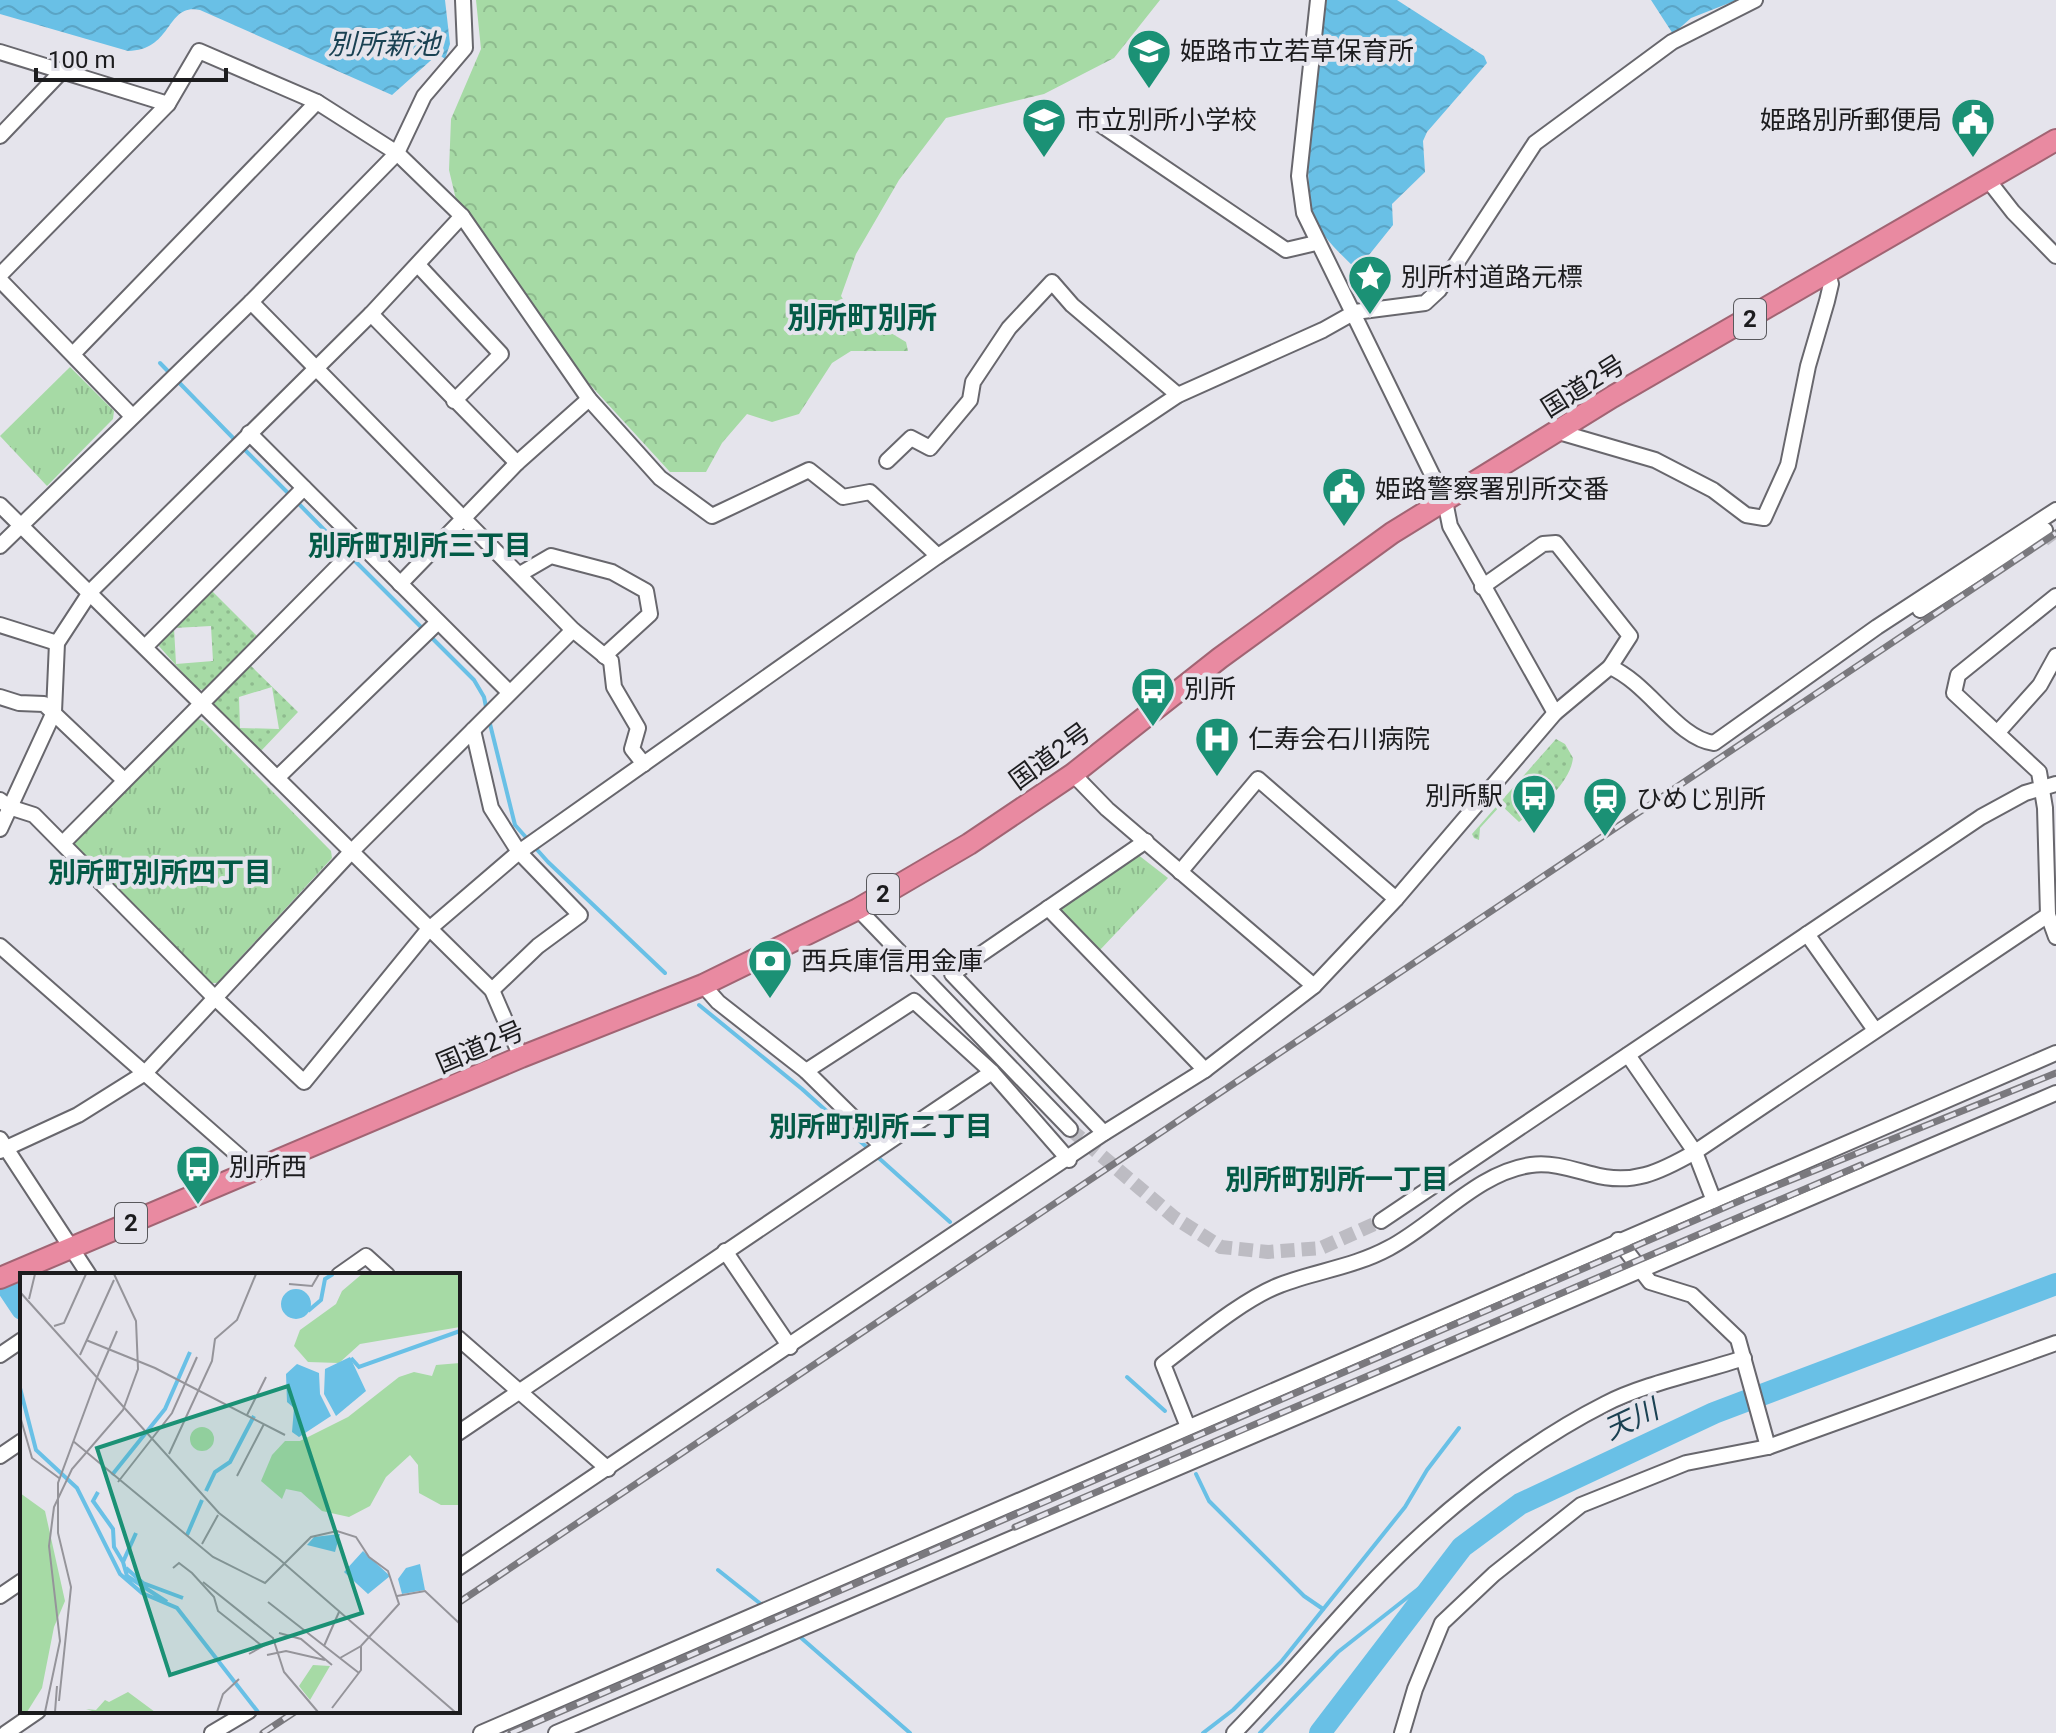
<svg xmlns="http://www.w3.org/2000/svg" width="2056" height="1733" font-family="Roboto,'Noto Sans JP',sans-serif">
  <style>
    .grass { fill: url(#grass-dots); fill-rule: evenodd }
    .forest { fill: url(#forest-crowns) }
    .park { fill: url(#park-tufts) }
    .water { fill: url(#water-waves) }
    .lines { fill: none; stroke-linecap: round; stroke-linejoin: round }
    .stream { stroke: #69c0e6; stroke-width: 4 }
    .river { stroke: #69c0e6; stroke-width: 22 }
    .minor-tunnel { stroke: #bdbcc3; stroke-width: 14; stroke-dasharray: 14 7; stroke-linecap: butt }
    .minor-casing { stroke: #68676d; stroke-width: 18 }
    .highway-casing { stroke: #a16473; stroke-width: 24 }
    .minor { stroke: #fff; stroke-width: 14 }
    .highway { stroke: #e98aa1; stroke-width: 20 }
    .rail-casing { stroke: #7a797e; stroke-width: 7 }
    .rail { stroke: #e5e4ec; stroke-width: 4; stroke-dasharray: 12; stroke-linecap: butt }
    .labels { text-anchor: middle; stroke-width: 8; stroke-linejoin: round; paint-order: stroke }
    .shield { fill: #e5e4ec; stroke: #58585c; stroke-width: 2 }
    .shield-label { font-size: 24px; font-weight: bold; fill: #1c1c1e }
    .poi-label { font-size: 26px; fill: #1c1c1e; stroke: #e5e4ec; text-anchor: start }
    .street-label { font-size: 26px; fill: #1c1c1e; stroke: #e5e4ec }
    .water-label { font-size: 28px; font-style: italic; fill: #1a4152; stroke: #e5e4ec }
    .neighbourhood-label { font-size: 28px; font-weight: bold; fill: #035a46; stroke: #e5e4ec }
    .quarter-label { font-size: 30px; font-weight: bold; fill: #035a46; stroke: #e5e4ec }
    .inset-river { fill: none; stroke: #69c0e6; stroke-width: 4 }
    .inset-road { fill: none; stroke: #95949a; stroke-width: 2 }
    .view { fill: #1b9175; fill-opacity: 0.15; stroke: #1b9175; stroke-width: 4 }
    .inset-edge { fill: none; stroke: #1c1c1e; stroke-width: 4 }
  </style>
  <defs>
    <pattern id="grass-dots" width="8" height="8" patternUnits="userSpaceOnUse" patternTransform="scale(2)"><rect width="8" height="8" fill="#a6daa5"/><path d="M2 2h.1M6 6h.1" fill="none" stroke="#8eba8e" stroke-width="1.8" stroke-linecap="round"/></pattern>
    <pattern id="forest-crowns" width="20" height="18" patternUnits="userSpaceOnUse" patternTransform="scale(2)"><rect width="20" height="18" fill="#a6daa5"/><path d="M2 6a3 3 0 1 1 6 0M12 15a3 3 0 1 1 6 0" fill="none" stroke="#8eba8e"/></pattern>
    <pattern id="park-tufts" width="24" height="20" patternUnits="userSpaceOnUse" patternTransform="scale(2)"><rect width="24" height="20" fill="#a6daa5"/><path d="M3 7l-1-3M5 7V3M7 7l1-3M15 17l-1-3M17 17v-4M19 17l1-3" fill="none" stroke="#8eba8e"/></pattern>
    <pattern id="water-waves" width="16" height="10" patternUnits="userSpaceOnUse" patternTransform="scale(2)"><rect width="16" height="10" fill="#69c0e6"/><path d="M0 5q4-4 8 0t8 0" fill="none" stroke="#5aa4c5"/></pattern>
  </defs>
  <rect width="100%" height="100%" fill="#e5e4ec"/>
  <g class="grass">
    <path d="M209,588L258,637L205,690L197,689L158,645ZM211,626L213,661L176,664L174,628Z"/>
    <path d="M248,663L298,712L260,752L213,707L214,698ZM272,687L279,729L240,728L239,697Z"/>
    <path d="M1556,739L1565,744L1573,758C1570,784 1539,808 1519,822L1501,805L1480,828L1479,840L1474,838L1472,834Z"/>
  </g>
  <polygon class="forest" points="476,0 1160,0 1114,58 1044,94 946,118 899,180 856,254 841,296 849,308 906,342 908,351 851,351 832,363 799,414 772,422 747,414 722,443 706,472 670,472 528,317 462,225 449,170 451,119 481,49"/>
  <g class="park">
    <polygon points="70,367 114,411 113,419 47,486 0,436"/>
    <polygon points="194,717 203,721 331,851 332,858 217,983 208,983 74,845 74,835"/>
    <polygon points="1137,854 1168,878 1099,951 1061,915 1061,905"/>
  </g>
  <g class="water">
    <path d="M0,0H445L450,44L445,59L438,54L392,95L200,10C165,3 174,50 128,51L0,14Z"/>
    <path d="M1327,0H1397L1484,56L1487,63L1427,132L1423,141L1425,172L1392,204L1393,225L1357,270C1339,252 1321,237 1312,213C1301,184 1318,33 1327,0Z"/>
    <polygon points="1651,0 1737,0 1691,18 1673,34"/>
  </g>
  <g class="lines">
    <g class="stream">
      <polyline points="160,363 236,441"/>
      <polyline points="242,447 290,495"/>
      <polyline points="296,501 346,552"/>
      <polyline points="352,558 474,680 484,697 487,712"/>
      <polyline points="489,720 515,825 548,862 665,973"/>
      <polyline points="699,1005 802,1089 950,1222"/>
      <polyline points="1127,1377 1165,1411"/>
      <polyline points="1196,1474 1209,1501 1304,1596 1323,1609"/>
      <polyline points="718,1570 762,1605"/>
      <polyline points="799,1636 910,1733"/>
      <polyline points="1203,1733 1233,1710 1281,1662 1405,1507 1427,1470 1459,1428"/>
      <polyline points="1260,1733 1338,1652 1450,1564"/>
    </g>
    <g class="river">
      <polyline points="0,1276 22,1309"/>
      <polyline points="1320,1733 1462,1547 1520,1504 1714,1413 2056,1284"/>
    </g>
    <g class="minor-tunnel">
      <polyline points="2045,530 2056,544"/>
      <polyline points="1070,1129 1175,1218 1221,1247 1268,1252 1321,1248 1381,1221"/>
    </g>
    <g class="minor-casing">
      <g id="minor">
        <polyline points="1318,0 1299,176 1304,213 1445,501 1450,526 1555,713"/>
        <polyline points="0,52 168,104"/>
        <polyline points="1088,116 1286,250 1316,243"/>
        <polyline points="0,136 63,70"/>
        <polyline points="1988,180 2013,212 2056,256"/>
        <polyline points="418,265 501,354 454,401"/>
        <polyline points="0,275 168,104 199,51 317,102 397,153 462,216 589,399 660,478 712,516 809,470 843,497 870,492 938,556"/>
        <polyline points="0,280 132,416"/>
        <polyline points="251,302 573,630 611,661 614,687 638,728 632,749 644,764"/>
        <polyline points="371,314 517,463"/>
        <polyline points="74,353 317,102"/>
        <polyline points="1559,432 1655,460 1713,490 1746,515 1764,518 1788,465 1808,366 1827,301 1831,284 1828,274"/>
        <polyline points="249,433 509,692"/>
        <polyline points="887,461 911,438 930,448 970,400 973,382 1009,328 1052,282 1072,305 1178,395"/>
        <polyline points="0,505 492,990 521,1057"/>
        <polyline points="0,546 251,302 397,153 424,96 465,48 463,0"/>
        <polyline points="520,574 551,556 612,572 646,591 650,614 604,656"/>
        <polyline points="400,584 517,463 589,399"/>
        <polyline points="1482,587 1543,544 1556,543 1630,636 1610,667"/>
        <polyline points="2056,596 1958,675 1954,693 2039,772 2045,808 2048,915 2056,937"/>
        <polyline points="1920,610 2045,530"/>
        <polyline points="0,625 57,643"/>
        <polyline points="146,646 304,488"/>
        <polyline points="0,697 19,703 44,704 124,780"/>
        <polyline points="473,730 491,808 519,852 580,915 538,946 492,990"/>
        <polyline points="1998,732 2040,685 2056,656"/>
        <polyline points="1073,774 1107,809 1314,986"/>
        <polyline points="277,778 438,622"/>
        <polyline points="0,800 9,807 34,815 213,996 304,1082 428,930 519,852 938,556 1178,395 1323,330 1355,312 1425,303 1439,290 1535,143 1672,42 1755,0"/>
        <polyline points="0,829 54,712 57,643 91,591 371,314 462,216"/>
        <polyline points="64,842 360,544"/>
        <polyline points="1180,872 1258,779 1396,899"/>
        <polyline points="1048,908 1205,1070"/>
        <polyline points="858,909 1070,1129"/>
        <polyline points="1807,934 1875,1030"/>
        <polyline points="0,946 255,1170"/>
        <polyline points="703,985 718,1002 806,1071 881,1145"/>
        <polyline points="1628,1055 1695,1152 1714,1201"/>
        <polyline points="806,1071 914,1001 992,1072 1069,1160"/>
        <polyline points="1104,1133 952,974 1146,841"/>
        <polyline points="0,1139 89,1275"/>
        <polyline points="0,1151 78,1115 145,1073 351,852 573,630"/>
        <polyline points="1381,1221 1981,817 2025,793 2056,784"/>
        <polyline points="1618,1240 1650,1282 1692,1295 1738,1339 1768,1447"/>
        <polyline points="725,1251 790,1347"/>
        <polyline points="339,1275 366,1256 387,1275"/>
        <polyline points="458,1338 608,1469"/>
        <polyline points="0,1355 22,1340"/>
        <path d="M1188,1427L1163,1364C1195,1340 1243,1299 1280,1285C1316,1271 1354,1267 1389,1248C1435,1224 1478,1172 1531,1165C1551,1162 1572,1169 1591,1174C1632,1186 1660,1172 1695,1152L2048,915"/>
        <polyline points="458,1433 992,1072"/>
        <polyline points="0,1456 22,1441"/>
        <path d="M458,1568L1104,1133L1205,1070L1314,986L1396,899L1555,713L1610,667C1648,683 1678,739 1714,743L1877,627L2056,510"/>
        <polyline points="0,1596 22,1581"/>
        <polyline points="6,1733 38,1711"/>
        <polyline points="212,1733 249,1711"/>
        <polyline points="481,1733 2056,1053"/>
        <polyline points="556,1733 2056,1093"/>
        <path d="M1234,1733C1278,1688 1318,1640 1361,1594C1427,1523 1518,1448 1605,1404C1643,1384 1702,1372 1744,1358"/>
        <polyline points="1402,1733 1415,1689 1442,1623 1494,1574 1581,1505 1686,1463 1768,1447 2056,1343"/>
      </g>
    </g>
    <g class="highway-casing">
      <polyline id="highway" points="0,1278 521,1057 703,985 858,909 969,844 1073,774 1220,658 1392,533 1612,397 2056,140"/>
    </g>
    <use href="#minor" class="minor"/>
    <use href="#highway" class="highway"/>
    <g class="rail-casing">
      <g id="rail">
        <polyline points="1015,1527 1861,1165"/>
        <polyline points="458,1603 2056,533"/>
        <polyline points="263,1733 296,1711"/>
        <polyline points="511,1733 1744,1199 2056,1073"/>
      </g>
    </g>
    <use href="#rail" class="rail"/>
  </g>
  <defs>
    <g id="school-pin" transform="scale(2.3)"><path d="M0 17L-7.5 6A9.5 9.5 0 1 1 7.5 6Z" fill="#1b9175" stroke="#e5e4ec"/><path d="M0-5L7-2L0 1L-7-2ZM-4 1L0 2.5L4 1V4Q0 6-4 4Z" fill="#fff"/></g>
    <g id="civic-pin" transform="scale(2.3)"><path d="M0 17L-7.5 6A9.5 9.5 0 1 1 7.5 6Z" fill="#1b9175" stroke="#e5e4ec"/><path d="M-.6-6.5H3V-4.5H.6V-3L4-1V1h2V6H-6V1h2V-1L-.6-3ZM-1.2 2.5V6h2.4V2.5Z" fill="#fff"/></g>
    <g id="sight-pin" transform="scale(2.3)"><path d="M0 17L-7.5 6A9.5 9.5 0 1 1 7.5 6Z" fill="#1b9175" stroke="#e5e4ec"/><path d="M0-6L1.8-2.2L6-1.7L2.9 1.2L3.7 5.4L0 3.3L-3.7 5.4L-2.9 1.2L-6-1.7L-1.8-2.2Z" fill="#fff"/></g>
    <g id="bus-pin" transform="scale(2.3)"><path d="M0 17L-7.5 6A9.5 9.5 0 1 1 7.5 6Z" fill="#1b9175" stroke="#e5e4ec"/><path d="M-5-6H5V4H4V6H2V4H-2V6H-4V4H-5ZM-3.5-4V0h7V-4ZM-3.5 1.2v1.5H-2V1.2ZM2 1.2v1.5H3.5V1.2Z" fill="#fff"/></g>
    <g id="hospital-pin" transform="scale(2.3)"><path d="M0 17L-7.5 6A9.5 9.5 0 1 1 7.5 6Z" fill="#1b9175" stroke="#e5e4ec"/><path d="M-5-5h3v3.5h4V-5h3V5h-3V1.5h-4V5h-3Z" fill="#fff"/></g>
    <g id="station-pin" transform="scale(2.3)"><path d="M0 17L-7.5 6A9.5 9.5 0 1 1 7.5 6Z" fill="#1b9175" stroke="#e5e4ec"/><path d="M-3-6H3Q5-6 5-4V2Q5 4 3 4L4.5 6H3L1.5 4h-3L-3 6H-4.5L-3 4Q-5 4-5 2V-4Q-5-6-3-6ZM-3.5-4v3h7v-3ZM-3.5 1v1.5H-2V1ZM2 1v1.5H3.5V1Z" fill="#fff"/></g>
    <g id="bank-pin" transform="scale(2.3)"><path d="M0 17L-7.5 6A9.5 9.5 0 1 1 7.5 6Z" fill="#1b9175" stroke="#e5e4ec"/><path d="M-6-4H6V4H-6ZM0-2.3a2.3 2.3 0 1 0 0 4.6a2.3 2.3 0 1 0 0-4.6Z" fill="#fff"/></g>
  </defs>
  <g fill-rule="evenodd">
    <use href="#school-pin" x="1149" y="51"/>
    <use href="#school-pin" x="1044" y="120"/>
    <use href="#civic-pin" x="1973" y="120"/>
    <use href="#sight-pin" x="1370" y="277"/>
    <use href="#civic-pin" x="1344" y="489"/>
    <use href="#bus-pin" x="1153" y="689"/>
    <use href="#hospital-pin" x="1217" y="739"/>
    <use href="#bus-pin" x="1534" y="796"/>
    <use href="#station-pin" x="1605" y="799"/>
    <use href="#bank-pin" x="770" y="961"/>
    <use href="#bus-pin" x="198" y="1167"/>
  </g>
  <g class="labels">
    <g class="shield">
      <rect x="1734" y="299" width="32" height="40" rx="6"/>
      <rect x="867" y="874" width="32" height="40" rx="6"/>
      <rect x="115" y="1203" width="32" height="40" rx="6"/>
    </g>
    <g class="shield-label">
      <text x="1750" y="327">2</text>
      <text x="883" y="902">2</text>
      <text x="131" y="1231">2</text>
    </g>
    <g class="poi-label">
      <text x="1180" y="60">姫路市立若草保育所</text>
      <text x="1075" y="129">市立別所小学校</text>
      <text x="1942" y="129" text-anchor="end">姫路別所郵便局</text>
      <text x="1401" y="286">別所村道路元標</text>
      <text x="1375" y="498">姫路警察署別所交番</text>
      <text x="1184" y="698">別所</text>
      <text x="1248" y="748">仁寿会石川病院</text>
      <text x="1503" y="805" text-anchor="end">別所駅</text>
      <text x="1636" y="808">ひめじ別所</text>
      <text x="801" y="970">西兵庫信用金庫</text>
      <text x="229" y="1176">別所西</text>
    </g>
    <g class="street-label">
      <text transform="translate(1583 386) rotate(-32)" y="9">国道2号</text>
      <text transform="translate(1050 756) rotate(-36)" y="9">国道2号</text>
      <text transform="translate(480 1047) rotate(-23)" y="9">国道2号</text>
    </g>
    <g class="water-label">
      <text x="384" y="54">別所新池</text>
      <text transform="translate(1631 1419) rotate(-25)" y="10">天川</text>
    </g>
    <g class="neighbourhood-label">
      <text x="420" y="555">別所町別所三丁目</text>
      <text x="160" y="882">別所町別所四丁目</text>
      <text x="881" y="1136">別所町別所二丁目</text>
      <text x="1337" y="1189">別所町別所一丁目</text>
    </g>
    <g class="quarter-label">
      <text x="862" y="328">別所町別所</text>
    </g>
  </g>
  <g transform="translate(20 1273)">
    <rect width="440" height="440" fill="#e5e4ec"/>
    <path d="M342,1H440V54L340,71L319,90L288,89L274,73L280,57L316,31L322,18ZM440,90V232H421L399,220L398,192L390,182L366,204L350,233L329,244L302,238L281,219L266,216L262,226L241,208L252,182L265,168H280L328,144L379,104L394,99L412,103L416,92ZM0,220L25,238L45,328L34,354L22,415L7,439H0ZM108,419L135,439H75L66,436L76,437L85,427L89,429Z" fill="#a6daa5"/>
    <path d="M170 166a12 12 0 1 1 24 0a12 12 0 1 1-24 0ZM293,392L310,393L290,427L279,413Z" fill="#a6daa5"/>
    <path d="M261 31a15 15 0 1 1 30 0a15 15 0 1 1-30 0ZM330,84L346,118L316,143L304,121L305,96ZM277,91L299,100L300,121L311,143L279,164L272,159L274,135L267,129L266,101ZM320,261L315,279L287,272L294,264ZM343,278L370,303L348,321L324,299ZM400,291L405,317L382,321L378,306L386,295Z" fill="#69c0e6"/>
    <path class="inset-river" d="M288,38L301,27L305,6L313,1M331,85L339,94L440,58M0,115L16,177L57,215L100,301L122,320L157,335L238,439M92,202L145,136L170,79M186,218L195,199L210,189L234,143M78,219L73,228L93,256L94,274L103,289M116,260L103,289L107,303L147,329M167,262L182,227M106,295L123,310L163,325"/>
    <path class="inset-road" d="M269,11L292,13L299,1M0,19L199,240L259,286L435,439M9,26L15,1M34,53L44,50L66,1M66,67L135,95L265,162M60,82L94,7M78,102L97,58M227,142L246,104M0,143L12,185L39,205M53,168L193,284L245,310L291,264L317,258L336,264L349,284L368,298L379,331L341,373L320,385M149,181L192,88L195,66L217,47L236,1M217,203L244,151M98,209L152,140L177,84M182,271L198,242M153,295L159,290L172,300L194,324L198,338L241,372M183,309L253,365L264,399L298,439M377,323L405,318L439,350M248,329L339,400M259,360L281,366L312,392M304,373L319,339M229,381L254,367M247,382L266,378L305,387M39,428L51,314L38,260V210L78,102M312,435L341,397V373M25,439L40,368L29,273L34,234L52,196L103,137L118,96L116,48L94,1M35,439L37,413M197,439L203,421L219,406"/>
    <path class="view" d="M268,113L342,340L150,402L77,175Z"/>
    <rect width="440" height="440" class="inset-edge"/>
  </g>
  <path d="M36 68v12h190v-12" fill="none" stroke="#1c1c1e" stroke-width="4"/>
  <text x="48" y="68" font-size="24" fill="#1c1c1e" stroke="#e5e4ec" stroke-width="6" paint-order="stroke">100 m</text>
</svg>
